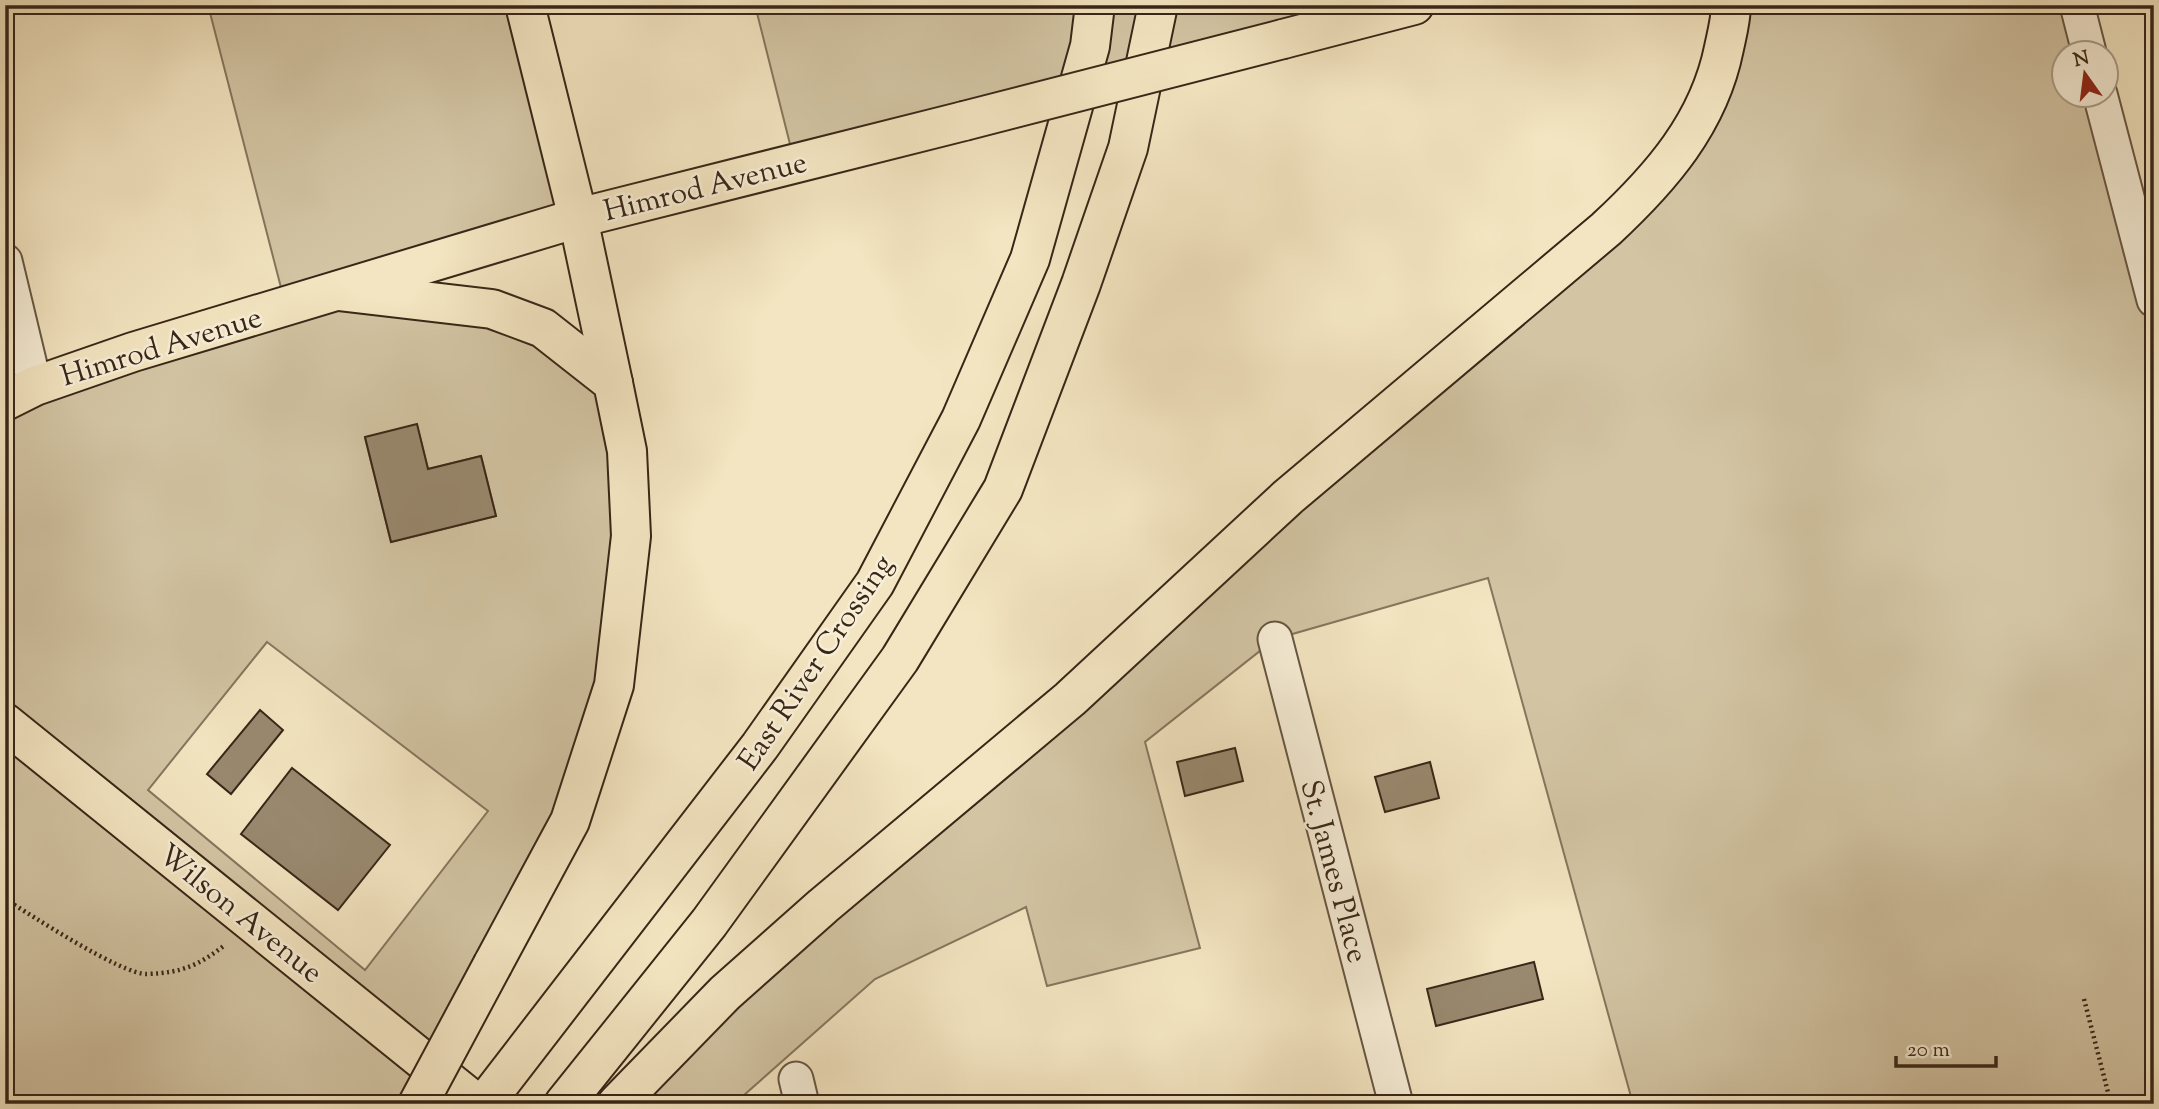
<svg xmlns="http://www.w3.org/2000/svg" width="2159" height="1109" font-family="'Sorts Mill Goudy',serif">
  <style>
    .green { fill: #d3c5a4; stroke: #86765e; stroke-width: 2; fill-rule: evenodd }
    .building { fill: #99896f; stroke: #382617; stroke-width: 2 }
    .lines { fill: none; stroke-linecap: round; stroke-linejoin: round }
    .minor-casing { stroke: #675642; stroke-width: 37 }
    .major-casing { stroke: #382617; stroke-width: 42 }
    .highway-casing { stroke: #382617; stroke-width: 42 }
    .path { stroke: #382617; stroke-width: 4.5; stroke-dasharray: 2 3.5; stroke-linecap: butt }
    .minor { stroke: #f7eed7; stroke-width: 33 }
    .major { stroke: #f3e5c1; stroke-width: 38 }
    .highway { stroke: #f3e5c1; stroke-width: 38 }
    .major-bridge-casing { stroke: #382617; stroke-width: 42; stroke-linecap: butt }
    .highway-bridge-casing { stroke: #382617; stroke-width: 42; stroke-linecap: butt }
    .major-bridge { stroke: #f3e5c1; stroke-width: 38 }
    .highway-bridge { stroke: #f3e5c1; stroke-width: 38 }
    .labels { text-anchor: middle; stroke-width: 5; stroke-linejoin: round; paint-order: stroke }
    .street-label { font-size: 30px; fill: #382617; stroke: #f7eed7 }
  </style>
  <rect width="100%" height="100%" fill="#f3e5c1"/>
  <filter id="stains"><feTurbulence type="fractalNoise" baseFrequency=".00286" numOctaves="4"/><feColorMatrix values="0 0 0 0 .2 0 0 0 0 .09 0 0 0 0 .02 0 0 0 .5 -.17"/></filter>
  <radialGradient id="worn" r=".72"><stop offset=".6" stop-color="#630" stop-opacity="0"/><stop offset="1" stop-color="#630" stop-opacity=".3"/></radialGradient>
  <g class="green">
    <path d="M208,5H525L578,218L340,291L492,309L613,383L614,685L434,1069L476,1104H5V424L35,386L286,307ZM417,425L428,469L481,456L496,516L391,542L365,438ZM267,642L488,811L365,970L148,790Z"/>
    <polygon points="755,5 1411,5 795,164"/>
    <polygon points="1731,5 2077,5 2089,52 2064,52 2064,94 2100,95 2154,300 2154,1104 1633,1104 1488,578 1275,639 1145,742 1200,948 1047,986 1026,907 875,979 734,1104 617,1104 1645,193"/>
  </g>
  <g class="building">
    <polygon points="6,5 41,5 8,14"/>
    <polygon points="417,424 428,469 481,456 496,516 391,542 365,437"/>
    <polygon points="260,710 283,730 231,794 207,774"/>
    <polygon points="1235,748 1243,781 1185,796 1177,762"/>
    <polygon points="1430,762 1439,798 1385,812 1375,777"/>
    <polygon points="292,768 390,845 338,910 241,834"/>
    <polygon points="1534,962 1543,999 1436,1026 1427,989"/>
  </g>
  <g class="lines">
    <g class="minor-casing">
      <g id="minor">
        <polyline points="2077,5 2089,52"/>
        <polyline points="2100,94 2154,300"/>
        <polyline points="5,261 35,386"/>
        <polyline points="1275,639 1396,1104"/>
        <polyline points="796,1079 802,1104"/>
      </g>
    </g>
    <g class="major-casing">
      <g id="major">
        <polyline points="525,5 578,218"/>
        <polyline points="1283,39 1414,5"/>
        <polyline points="5,401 35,386 133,352 578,218 964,121"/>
        <polyline points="5,723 477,1104"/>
      </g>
    </g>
    <g class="highway-casing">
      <g id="highway">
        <polyline points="578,218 613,383"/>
        <polyline points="338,291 492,309 543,328 613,383 627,451 631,536 614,685 570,821 493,964"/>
        <polyline points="484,1104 760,746 875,583 961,419 1030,259 1090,46 1095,5"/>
        <polyline points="564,1104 709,923 900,659 1003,489 1081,284 1128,148 1158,5"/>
        <path d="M617,1104L725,993L823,906L1070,699L1288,497L1606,229C1661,178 1709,123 1724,48C1727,34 1731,19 1731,5"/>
      </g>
    </g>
    <g class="path">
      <path d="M5,899C31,915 122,975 147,974C182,973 199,965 225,945"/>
      <polyline points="2084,999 2111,1104"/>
    </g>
    <use href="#minor" class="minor"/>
    <use href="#major" class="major"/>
    <use href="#highway" class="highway"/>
    <g class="major-bridge-casing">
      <polyline id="major-bridge" points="964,121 1283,39"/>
    </g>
    <g class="highway-bridge-casing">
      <polyline id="highway-bridge" points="418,1104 493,964"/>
    </g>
    <use href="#major-bridge" class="major-bridge"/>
    <use href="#highway-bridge" class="highway-bridge"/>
  </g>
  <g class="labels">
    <g class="street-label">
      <text transform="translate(705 186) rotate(-14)" y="10">Himrod Avenue</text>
      <text transform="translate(161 346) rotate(-17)" y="10">Himrod Avenue</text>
      <text transform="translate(815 662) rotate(-56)" y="10">East River Crossing</text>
      <text transform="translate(1335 871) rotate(75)" y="10">St. James Place</text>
      <text transform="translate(241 913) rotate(39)" y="10">Wilson Avenue</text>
    </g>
  </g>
  <rect width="2159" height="1109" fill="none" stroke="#f3e5c1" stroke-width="28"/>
  <rect x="7" y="7" width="2145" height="1095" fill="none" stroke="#382617" stroke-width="3.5"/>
  <rect x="14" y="14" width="2131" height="1081" fill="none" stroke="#382617" stroke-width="2"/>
  <g transform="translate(2085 74) rotate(346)"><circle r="33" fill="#f7eed7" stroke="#ab9e8a" stroke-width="2"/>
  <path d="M0-5L12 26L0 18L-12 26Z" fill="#8f2418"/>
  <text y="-10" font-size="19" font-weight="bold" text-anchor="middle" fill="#382617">N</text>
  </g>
  <path d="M1896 1056v10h100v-10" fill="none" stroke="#382617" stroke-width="3.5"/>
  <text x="1907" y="1056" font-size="21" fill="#382617" stroke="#f7eed7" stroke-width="5" paint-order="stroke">20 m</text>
  <rect width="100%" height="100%" filter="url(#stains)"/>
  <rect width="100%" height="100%" fill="url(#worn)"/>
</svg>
